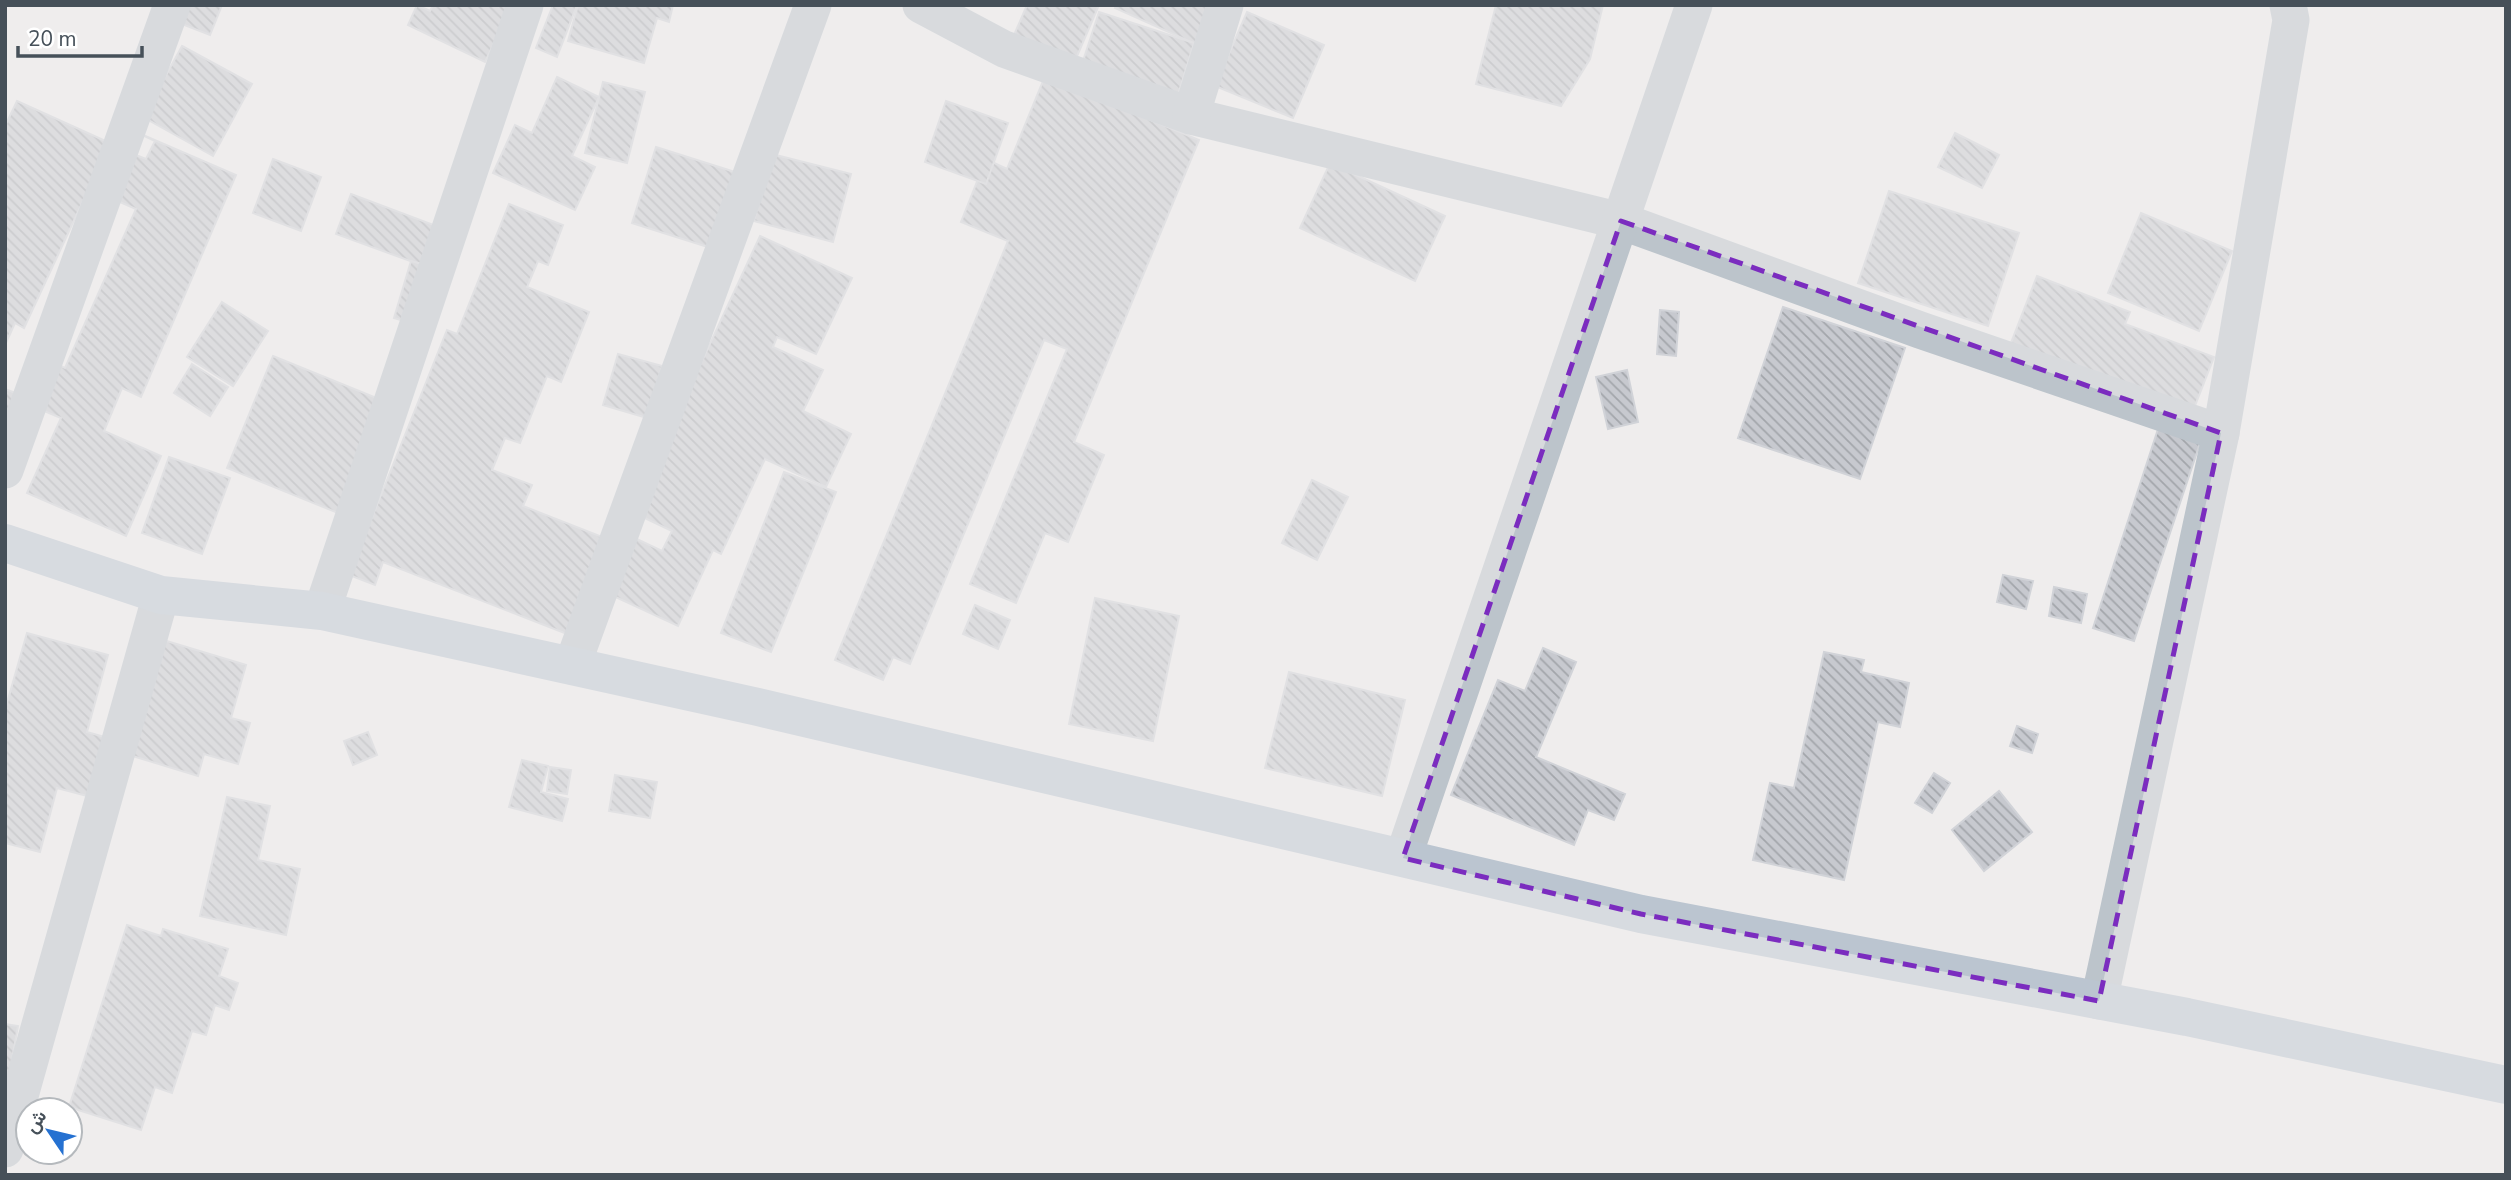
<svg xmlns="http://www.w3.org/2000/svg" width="2511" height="1180" font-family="'Nunito Sans',Vazirmatn,sans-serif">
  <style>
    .building { fill: url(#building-back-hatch); stroke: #d1d3d8; stroke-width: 2 }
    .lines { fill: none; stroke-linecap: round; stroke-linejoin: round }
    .minor { stroke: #bcc4cb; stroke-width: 37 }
    .secondary { stroke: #bbc5d0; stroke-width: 38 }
    .marked { fill: none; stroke: #7b2cbf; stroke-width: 5; stroke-dasharray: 14 9; stroke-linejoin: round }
  </style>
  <defs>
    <pattern id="building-back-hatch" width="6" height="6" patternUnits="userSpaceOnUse" patternTransform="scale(1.75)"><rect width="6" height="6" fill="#c7c9cf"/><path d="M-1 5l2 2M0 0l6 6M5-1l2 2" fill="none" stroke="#a3a6ab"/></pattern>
  </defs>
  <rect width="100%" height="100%" fill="#efeded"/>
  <g class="building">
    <polygon points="186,5 222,5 210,35 179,23"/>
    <polygon points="417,5 430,11 433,5 512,5 485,62 408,25"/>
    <polygon points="553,5 577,5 557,57 536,48"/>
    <polygon points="578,5 673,5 669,22 657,18 644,63 568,41"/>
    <polygon points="1027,5 1099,5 1072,68 1011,42"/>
    <polygon points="1116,5 1223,5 1204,48 1115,8"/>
    <polygon points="1496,5 1603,5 1590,59 1561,106 1476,84"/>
    <polygon points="1099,12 1194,43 1177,98 1081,67"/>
    <polygon points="1247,12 1324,45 1293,118 1215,86"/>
    <polygon points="182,46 252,84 213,156 143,117"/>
    <polygon points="1045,76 1199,140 1074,442 1104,455 1068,542 1045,533 1016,603 970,584 1067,349 1044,340 910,664 893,657 883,680 835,660 1008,241 961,222 986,159 1007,169"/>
    <polygon points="557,77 599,97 572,156 595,167 575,210 493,173 515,125 532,133"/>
    <polygon points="603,82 645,92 627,163 585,153"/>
    <polygon points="17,101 110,143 24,328 15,323 5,345 5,126"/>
    <polygon points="946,101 1008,123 986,184 925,162"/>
    <polygon points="136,132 236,175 141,397 122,388 104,431 161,456 126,536 27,493 61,418 32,406 52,362 65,368 136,209 106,196 126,151 146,159 155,141"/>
    <polygon points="1955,133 1999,155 1982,188 1938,167"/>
    <polygon points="656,147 738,173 714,249 632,223"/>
    <polygon points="772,154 851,174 833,242 754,221"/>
    <polygon points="273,159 321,177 301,231 253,213"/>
    <polygon points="1330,163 1445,216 1415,281 1300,228"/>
    <polygon points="1889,191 2019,233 1988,326 1858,283"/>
    <polygon points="351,194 439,227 424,266 336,234"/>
    <polygon points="509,204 563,225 548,265 538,261 527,287 589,312 561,382 547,376 520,443 505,438 492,470 532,485 523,506 610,540 572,636 383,562 375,585 349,575 447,330 457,334"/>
    <polygon points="2141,213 2232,251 2199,331 2108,293"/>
    <polygon points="760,236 852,278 816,354 777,337 773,347 823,370 803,411 851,434 826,487 765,459 721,554 713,550 678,626 609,594 635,538 662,551 672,531 632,512"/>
    <polygon points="411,261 429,266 411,323 394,318"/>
    <polygon points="2037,276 2130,312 2125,324 2214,357 2191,416 2009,348"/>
    <polygon points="222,302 268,331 233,386 187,357"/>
    <polygon points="1783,307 1905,348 1860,479 1738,438"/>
    <polygon points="1660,310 1679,312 1676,356 1657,354"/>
    <polygon points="618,354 662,366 647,418 603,405"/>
    <polygon points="273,356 384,401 338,513 227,468"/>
    <polygon points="192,364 228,387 210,416 174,393"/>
    <polygon points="1627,370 1638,422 1608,429 1596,377"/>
    <polygon points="5,389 21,395 5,436"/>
    <polygon points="2160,423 2202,437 2134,641 2093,628"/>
    <polygon points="169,457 230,478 202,554 142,533"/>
    <polygon points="784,472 836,492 771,652 721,633"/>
    <polygon points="1312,480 1348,497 1317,560 1282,543"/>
    <polygon points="2003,575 2033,581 2026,609 1997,602"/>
    <polygon points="2054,587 2087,594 2081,623 2049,616"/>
    <polygon points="1095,598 1179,616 1153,741 1069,724"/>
    <polygon points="975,605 1010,620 998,649 963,634"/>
    <polygon points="27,633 108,655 87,732 108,738 91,797 57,788 40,852 5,843 5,710"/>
    <polygon points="160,639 246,665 231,718 250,723 238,764 204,754 198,776 126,754"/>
    <polygon points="1543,648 1576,662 1536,757 1625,794 1614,820 1588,810 1574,845 1451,795 1498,680 1525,691"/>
    <polygon points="1824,652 1864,660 1861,672 1909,683 1900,727 1878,722 1844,880 1753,860 1770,783 1794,788"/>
    <polygon points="1289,672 1405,700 1382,796 1265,768"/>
    <polygon points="2017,726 2038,734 2032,753 2010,746"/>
    <polygon points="368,732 377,755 353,765 344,741"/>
    <polygon points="522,760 548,766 541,792 568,799 562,821 509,807"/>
    <polygon points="550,767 571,770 567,794 547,791"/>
    <polygon points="1934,773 1950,783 1932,813 1915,803"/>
    <polygon points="615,775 657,782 650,818 609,811"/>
    <polygon points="1999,791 2032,832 1984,871 1952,830"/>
    <polygon points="227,797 270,806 258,860 300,869 286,935 200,916"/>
    <polygon points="127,925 161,936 163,929 228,949 219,976 238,983 229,1010 215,1005 206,1035 192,1031 172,1093 155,1087 141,1130 69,1107"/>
    <polygon points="5,1024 18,1026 7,1087 5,1086"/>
  </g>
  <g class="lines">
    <g class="minor">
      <polyline points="921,5 1004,49 1191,116 1621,221 1920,330 2221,433"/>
      <polyline points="1191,116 1225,5"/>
      <polyline points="5,470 172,5"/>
      <polyline points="322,611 525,5"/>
      <polyline points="572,666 813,5"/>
      <polyline points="1403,858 1694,5"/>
      <polyline points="2099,1001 2221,433 2291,20 2288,5"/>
      <polyline points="5,1149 161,595"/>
    </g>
    <polyline class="secondary" points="5,543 161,595 322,611 758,707 1641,914 2187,1017 2506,1085"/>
  </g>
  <path d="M0 0H2511V1180H0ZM 1621,221 L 2221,433 L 2099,1001 L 1641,914 L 1403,858 Z" fill="#efeded" fill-opacity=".55" fill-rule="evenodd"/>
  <path class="marked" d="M 1621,221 L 2221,433 L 2099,1001 L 1641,914 L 1403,858 Z"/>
  <rect width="2511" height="1180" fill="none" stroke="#465059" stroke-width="14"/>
  <g transform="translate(49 1131) rotate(305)"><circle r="33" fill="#ffffff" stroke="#b5b9bd" stroke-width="2"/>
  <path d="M0-5L12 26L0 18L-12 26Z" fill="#2571d1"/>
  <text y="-10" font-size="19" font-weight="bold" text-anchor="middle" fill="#465059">ش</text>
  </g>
  <path d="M18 46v10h124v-10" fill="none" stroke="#465059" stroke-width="3.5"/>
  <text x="28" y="46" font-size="21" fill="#465059" stroke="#ffffff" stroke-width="5" paint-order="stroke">20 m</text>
</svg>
